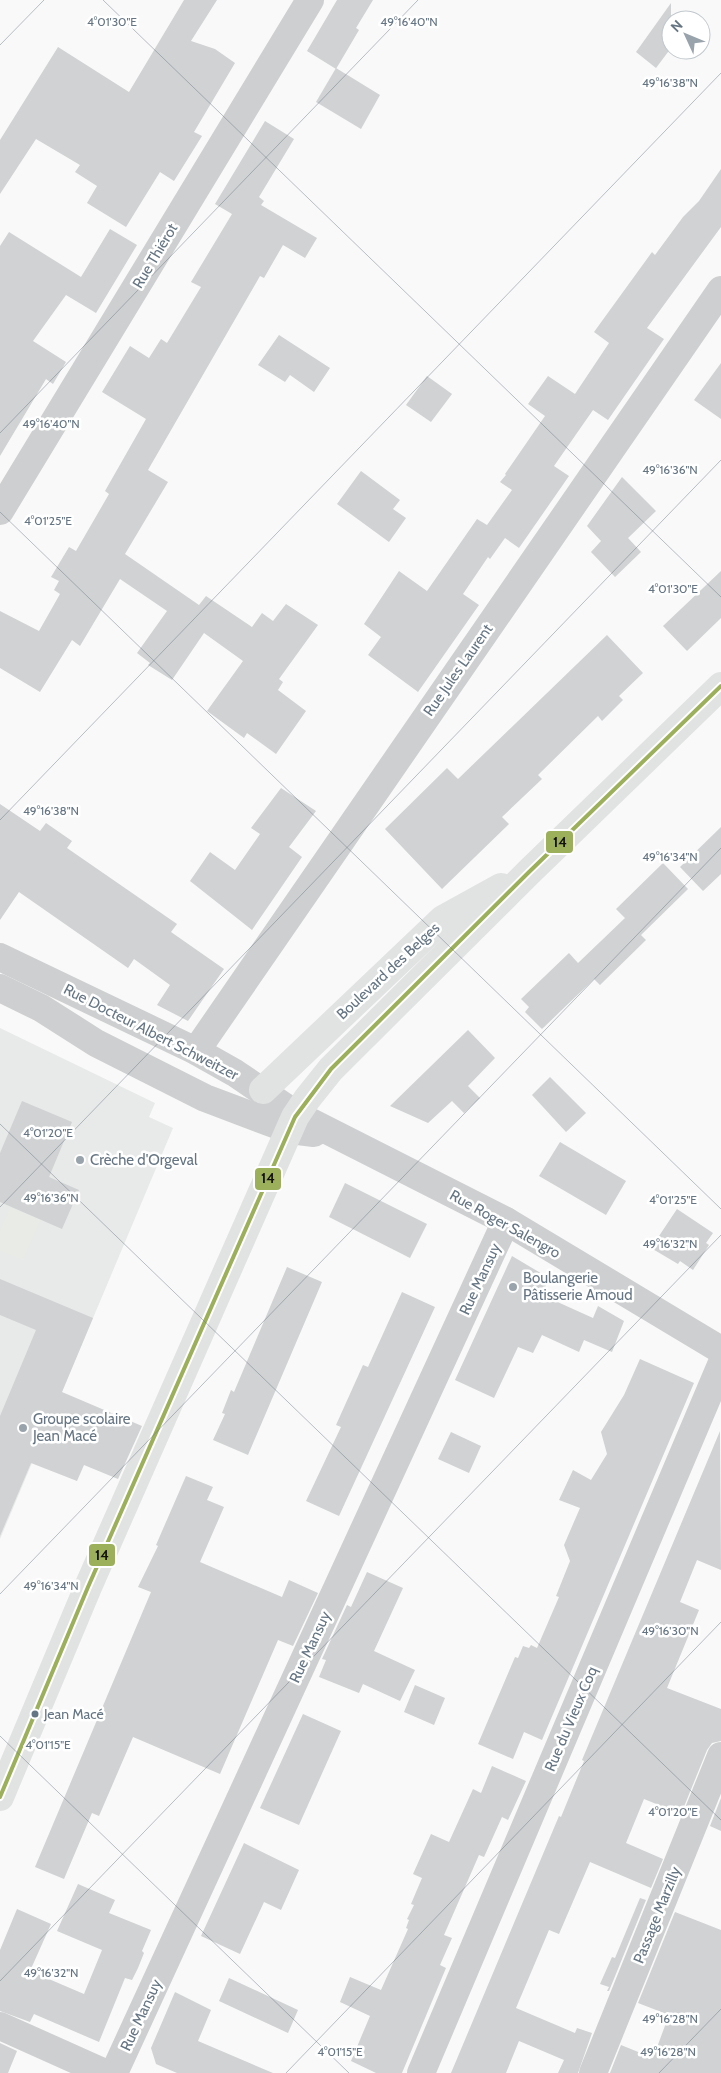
<svg xmlns="http://www.w3.org/2000/svg" width="721" height="2073" font-family="Cabin,sans-serif">
  <style>
    .built { fill: #e8e9e9 }
    .green { fill: #e8ebe6 }
    .building { fill: #d0d2d3 }
    .lines { fill: none; stroke-linecap: round; stroke-linejoin: round }
    .minor { stroke: #cecfd0; stroke-width: 28 }
    .major { stroke: #e1e2e2; stroke-width: 28 }
    .bus-1-casing { stroke: #fff; stroke-width: 8 }
    .bus-1 { stroke: #9caf5b; stroke-width: 4 }
    .ticks { fill: none; stroke: #657583; stroke-width: 1; stroke-opacity: 0.45 }
    .poi-dot { fill: #99a3ac; stroke: #fff; stroke-width: 2 }
    .bus-dot { fill: #657583; stroke: #fff; stroke-width: 2 }
    .labels { text-anchor: middle; dominant-baseline: central; stroke-width: 5; stroke-linejoin: round; paint-order: stroke }
    .bus-label { font-size: 14px; fill: #657583; stroke: #fff; text-anchor: start }
    .street-label { font-size: 15px; fill: #657583; stroke: #fff }
    .poi-label { font-size: 15px; fill: #657583; stroke: #fff; text-anchor: start }
    .ticks-label { font-size: 12px; text-anchor: middle; fill: #657583; stroke: #fff; stroke-width: 5; stroke-linejoin: round; paint-order: stroke }
    .line-badge { stroke: #fff; stroke-width: 2 }
    .pale-badge-label { font-size: 14px; text-anchor: middle; font-weight: bold; fill: #111 }
  </style>
  <rect width="100%" height="100%" fill="#f9f9f9"/>
  <polygon class="built" points="0,1028 155,1103 149,1117 173,1128 0,1539"/>
  <polygon class="green" points="10,1207 41,1220 23,1260 0,1251 0,1230"/>
  <g class="building">
    <polygon points="184,0 217,0 191,41 215,49 235,63 194,132 202,136 174,181 160,172 126,227 87,203 97,186 75,172 80,165 36,139 0,194 0,140 58,47 129,92"/>
    <polygon points="337,0 373,0 356,28 359,30 336,69 307,51"/>
    <polygon points="671,3 671,48 656,68 636,52"/>
    <polygon points="336,68 380,95 361,129 316,102"/>
    <polygon points="265,121 294,139 259,197 264,201 261,205 317,238 305,258 283,245 264,278 260,276 148,470 168,482 125,554 199,605 206,596 252,627 262,613 273,621 286,604 318,625 279,679 283,682 278,690 306,711 276,754 247,733 244,738 207,711 243,661 204,633 172,680 148,665 150,663 137,653 167,611 120,579 80,646 72,640 40,692 0,668 0,611 39,631 60,594 54,590 59,581 51,577 69,547 76,551 109,494 105,491 146,419 102,392 130,346 149,358 161,339 167,343 201,287 191,282 232,214 215,204"/>
    <polygon points="721,169 721,227 647,328 664,339 608,420 593,410 554,466 569,476 519,548 505,538 490,559 488,557 463,594 479,605 418,692 368,655 381,637 364,624 399,571 427,591 477,519 487,525 512,490 500,482 506,475 505,474 545,416 528,404 548,376 575,394 609,343 594,332 652,252 655,255 683,217 699,201"/>
    <polygon points="110,229 137,245 96,313 66,295 33,341 66,362 53,384 46,379 0,456 0,246 9,232 81,277"/>
    <polygon points="279,335 330,368 314,392 290,375 285,382 258,365"/>
    <polygon points="721,363 721,419 694,400"/>
    <polygon points="427,376 452,394 431,422 406,405"/>
    <polygon points="361,471 400,500 393,509 406,518 389,542 337,504"/>
    <polygon points="622,477 656,511 628,538 641,552 615,577 591,552 601,541 587,526"/>
    <polygon points="721,571 721,618 687,651 663,626"/>
    <polygon points="607,635 643,673 619,696 623,700 602,721 598,716 538,775 542,779 502,817 509,824 442,889 385,829 447,768 458,779"/>
    <polygon points="281,788 316,811 289,847 302,857 252,930 190,881 210,852 235,870 260,834 251,828"/>
    <polygon points="0,804 40,831 46,823 72,841 67,848 177,924 171,932 224,969 188,1021 157,1005 170,985 134,959 128,968 19,892 0,920"/>
    <polygon points="721,827 721,874 703,891 680,867"/>
    <polygon points="663,863 688,889 641,935 646,940 600,985 594,979 542,1029 525,1012 529,1007 521,999 569,953 578,963 601,941 625,918 616,909"/>
    <polygon points="468,1030 495,1058 468,1086 480,1098 464,1113 452,1101 428,1123 390,1106"/>
    <polygon points="550,1077 586,1113 566,1132 532,1095"/>
    <polygon points="22,1101 72,1122 49,1177 79,1190 62,1229 0,1202 0,1153"/>
    <polygon points="560,1142 626,1181 606,1215 539,1176"/>
    <polygon points="345,1183 427,1224 410,1258 329,1217"/>
    <polygon points="677,1209 713,1233 706,1243 709,1245 693,1270 680,1261 678,1264 651,1248"/>
    <polygon points="512,1256 549,1278 542,1295 593,1318 598,1306 624,1321 612,1352 584,1340 579,1352 542,1335 533,1353 518,1347 494,1398 455,1380"/>
    <polygon points="287,1267 322,1282 248,1455 213,1440 225,1414 222,1413 231,1390 234,1392"/>
    <polygon points="0,1279 93,1318 62,1392 142,1426 118,1479 84,1465 77,1481 31,1463 0,1536 0,1416 36,1330 0,1315"/>
    <polygon points="402,1292 435,1307 339,1516 306,1501 341,1427 336,1425 363,1365 368,1367"/>
    <polygon points="640,1359 694,1383 542,1740 524,1732 513,1759 478,1744 515,1657 518,1658 523,1646 529,1648 531,1645 537,1648 559,1597 556,1596 570,1561 564,1545 580,1508 559,1500 573,1470 591,1480 607,1454 601,1432 624,1395"/>
    <polygon points="720,1431 721,1570 697,1560 680,1602 699,1610 667,1688 721,1709 721,1741 712,1743 707,1750 681,1814 644,1799 626,1843 663,1859 651,1888 590,1862 559,1934 549,1930 516,2008 575,2033 577,2028 592,2033 578,2073 558,2073 564,2060 519,2041 506,2073 451,2073 559,1816 561,1817 584,1761 582,1760"/>
    <polygon points="451,1432 481,1446 469,1473 438,1459"/>
    <polygon points="186,1476 213,1487 207,1500 224,1507 200,1562 282,1597 289,1580 318,1593 293,1646 278,1640 220,1774 133,1737 99,1816 92,1813 64,1879 35,1867 151,1592 138,1587 158,1546 156,1545"/>
    <polygon points="367,1572 403,1588 374,1651 415,1670 400,1701 363,1684 359,1693 319,1677 326,1660 322,1659 347,1605 351,1607"/>
    <polygon points="415,1685 445,1698 434,1725 404,1712"/>
    <polygon points="303,1714 341,1731 299,1825 260,1808"/>
    <polygon points="492,1766 526,1781 508,1820 502,1817 484,1857 479,1855 444,1935 452,1938 440,1965 446,1968 402,2073 376,2073 351,2061 370,2016 340,2002 350,1977 381,1990 408,1929 406,1928 409,1920 407,1919 414,1905 411,1904 422,1878 413,1874 431,1834 449,1842 473,1789 481,1793"/>
    <polygon points="721,1798 721,1831 710,1826"/>
    <polygon points="244,1843 299,1870 281,1910 264,1902 240,1954 201,1936"/>
    <polygon points="78,1884 115,1900 109,1913 151,1930 142,1951 144,1953 138,1968 132,1980 125,1978 99,2042 34,2014 30,2022 0,2011 0,1950 17,1909 51,1924 30,1971 84,1994 102,1950 57,1931"/>
    <polygon points="640,1898 646,1900 609,1991 607,1991 609,1987 600,1984 612,1957 615,1958"/>
    <polygon points="675,1912 721,1930 721,2073 610,2073 621,2045 653,2058 669,2015 638,2003"/>
    <polygon points="229,1978 298,2010 288,2033 219,2001"/>
    <polygon points="175,1992 211,2010 198,2041 273,2073 177,2073 156,2064 151,2048"/>
    <polygon points="0,2043 17,2051 8,2073 0,2073"/>
  </g>
  <g class="lines">
    <g class="minor">
      <polyline points="0,511 310,0"/>
      <polyline points="0,957 196,1051 235,1073 297,1115 506,1221 721,1350"/>
      <polyline points="0,988 41,1008 96,1043 205,1098 290,1130 314,1133"/>
      <polyline points="196,1051 721,290"/>
      <polyline points="0,2026 105,2073"/>
      <polyline points="114,2073 506,1221"/>
      <polyline points="421,2073 721,1365"/>
      <polyline points="593,2073 721,1756"/>
    </g>
    <g class="major">
      <polyline points="263,1090 443,919 501,887"/>
      <polyline points="0,1797 88,1587 295,1117 307,1099 331,1069 529,872 721,686"/>
    </g>
    <g class="bus-1-casing">
      <polyline id="bus-1" points="0,1797 88,1587 295,1117 331,1069 529,872 721,686"/>
    </g>
    <use href="#bus-1" class="bus-1"/>
  </g>
  <path class="ticks" d="M 103,0 L 721,597M 0,45 L 44,0M 0,433 L 418,0M 0,512 L 721,1209M 0,820 L 721,73M 0,1124 L 721,1820M 0,1207 L 721,460M 0,1594 L 721,848M 0,1736 L 349,2073M 0,1981 L 721,1235M 286,2073 L 721,1622M 659,2073 L 721,2009"/>
  <g class="poi-dot">
    <circle cx="80" cy="1160" r="5"/>
    <circle cx="513" cy="1287" r="5"/>
    <circle cx="23" cy="1428" r="5"/>
  </g>
  <circle class="bus-dot" cx="35" cy="1714" r="4.5"/>
  <g class="labels">
    <g class="bus-label">
      <text x="44" y="1714">Jean Macé</text>
    </g>
    <g class="street-label">
      <text transform="translate(155 256) rotate(-59)">Rue Thiérot</text>
      <text transform="translate(458 670) rotate(-55)">Rue Jules Laurent</text>
      <text transform="translate(388 971) rotate(-43)">Boulevard des Belges</text>
      <text transform="translate(151 1032) rotate(27)">Rue Docteur Albert Schweitzer</text>
      <text transform="translate(505 1224) rotate(29)">Rue Roger Salengro</text>
      <text transform="translate(480 1279) rotate(-65)">Rue Mansuy</text>
      <text transform="translate(310 1647) rotate(-65)">Rue Mansuy</text>
      <text transform="translate(571 1719) rotate(-67)">Rue du Vieux Coq</text>
      <text transform="translate(657 1915) rotate(-68)">Passage Marzilly</text>
      <text transform="translate(141 2015) rotate(-65)">Rue Mansuy</text>
    </g>
    <g class="poi-label">
      <text x="90" y="1160">Crèche d'Orgeval</text>
      <text x="523" y="1278">Boulangerie<tspan x="523" dy="17">Pâtisserie Amoud</tspan></text>
      <text x="33" y="1419">Groupe scolaire<tspan x="33" dy="17">Jean Macé</tspan></text>
    </g>
  </g>
  <g class="ticks-label">
    <text x="112" y="26">4°01'30"E</text>
    <text x="409" y="26">49°16'40"N</text>
    <text x="670" y="87">49°16'38"N</text>
    <text x="51" y="428">49°16'40"N</text>
    <text x="670" y="474">49°16'36"N</text>
    <text x="48" y="525">4°01'25"E</text>
    <text x="673" y="593">4°01'30"E</text>
    <text x="51" y="815">49°16'38"N</text>
    <text x="670" y="861">49°16'34"N</text>
    <text x="48" y="1137">4°01'20"E</text>
    <text x="51" y="1202">49°16'36"N</text>
    <text x="673" y="1204">4°01'25"E</text>
    <text x="670" y="1248">49°16'32"N</text>
    <text x="51" y="1590">49°16'34"N</text>
    <text x="670" y="1635">49°16'30"N</text>
    <text x="48" y="1749">4°01'15"E</text>
    <text x="673" y="1816">4°01'20"E</text>
    <text x="51" y="1977">49°16'32"N</text>
    <text x="670" y="2023">49°16'28"N</text>
    <text x="668" y="2056">49°16'28"N</text>
    <text x="340" y="2056">4°01'15"E</text>
  </g>
  <g class="line-badge">
    <rect x="545" y="830" width="29" height="24" rx="5" fill="#9caf5b"/>
    <rect x="254" y="1167" width="28" height="24" rx="5" fill="#9caf5b"/>
    <rect x="88" y="1543" width="28" height="24" rx="5" fill="#9caf5b"/>
  </g>
  <g class="pale-badge-label">
    <text x="560" y="847">14</text>
    <text x="268" y="1183">14</text>
    <text x="102" y="1560">14</text>
  </g>
  <g transform="translate(686 35) rotate(314)"><circle r="24" fill="#ffffff" stroke="#c1c8cd"/>
  <path d="M0-4L9 19L0 12L-9 19Z" fill="#99a3ac"/>
  <text y="-8" font-size="14" font-weight="bold" text-anchor="middle" fill="#657583">N</text>
  </g>
</svg>
